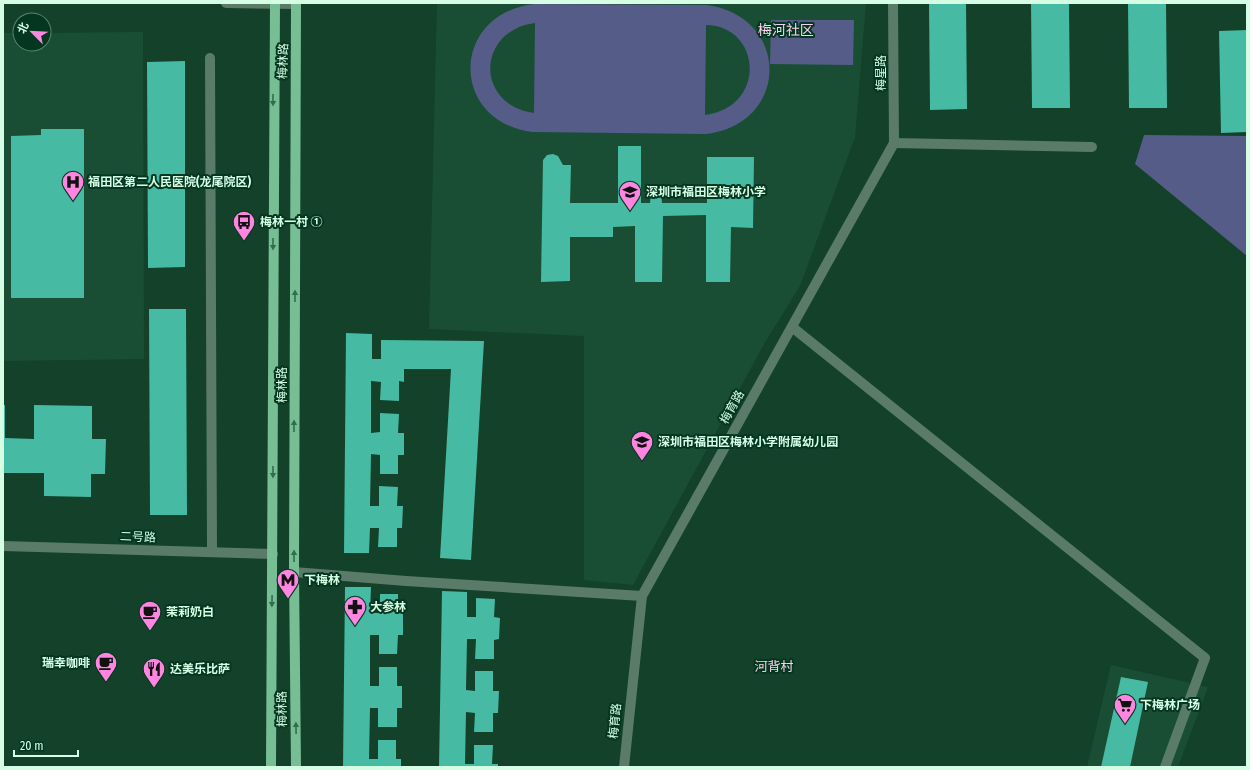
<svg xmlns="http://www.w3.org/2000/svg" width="1250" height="770" font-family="'Fira Sans Condensed','Noto Sans SC',sans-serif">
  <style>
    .built { fill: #1a4e34 }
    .green { fill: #555c88; fill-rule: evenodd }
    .building { fill: #46baa3 }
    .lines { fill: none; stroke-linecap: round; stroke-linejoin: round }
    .minor { stroke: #5a7b67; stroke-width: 10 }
    .major { stroke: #78be95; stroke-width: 10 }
    .oneway { fill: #336d4f }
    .labels { text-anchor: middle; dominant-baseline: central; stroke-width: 4; stroke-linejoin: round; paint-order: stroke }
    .street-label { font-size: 12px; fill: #d5fee4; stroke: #053720 }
    .poi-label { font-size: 12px; font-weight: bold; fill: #d5fee4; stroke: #053720; text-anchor: start }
    .neighbourhood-label { font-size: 13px; fill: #fcd2ef; stroke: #053720 }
    .quarter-label { font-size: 14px; fill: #fcd2ef; stroke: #053720 }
  </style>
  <rect width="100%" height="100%" fill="#13412a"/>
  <g class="built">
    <polygon points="437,3 866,3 855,137 800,286 764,344 633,585 584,580 584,336 429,329"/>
    <polygon points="143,32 144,359 3,361 3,33 20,33 20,44 44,44 44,33"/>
    <polygon points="1111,665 1208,687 1178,767 1087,767"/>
  </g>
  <g class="green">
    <path d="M 534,4 L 707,5 C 791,17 790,124 706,134 L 533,132 C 449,122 450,14 534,4 ZM 535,23 L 534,113 C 475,105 476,31 535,23 ZM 706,25 C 762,26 767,107 705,115 Z"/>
    <polygon points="771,20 854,20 853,65 770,64"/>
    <polygon points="1144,135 1247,136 1247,256 1135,164"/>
  </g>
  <g class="building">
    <polygon points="929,3 966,3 967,109 930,110"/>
    <polygon points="1031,3 1069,3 1070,108 1032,108"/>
    <polygon points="1128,3 1166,3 1167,108 1129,108"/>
    <polygon points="1247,30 1247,132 1221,133 1219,31"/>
    <polygon points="185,61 185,267 148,268 147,62"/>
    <polygon points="41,129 84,129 84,298 11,298 11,136 41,135"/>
    <polygon points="618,146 641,146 641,203 650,203 651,195 655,189 661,191 662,203 707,203 707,157 754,157 753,228 731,227 730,282 706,282 706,215 663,216 662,282 635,282 635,226 613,227 613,237 570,237 570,281 541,282 543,160 547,155 553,154 558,156 563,165 571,165 570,203 618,203"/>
    <polygon points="149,309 186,309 187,515 150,515"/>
    <polygon points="346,333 372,334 372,359 381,359 381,340 484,341 471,560 440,558 451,369 404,369 404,382 399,381 399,401 380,400 381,382 371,381 371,433 380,432 380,413 399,414 398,433 404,433 404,455 398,455 398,474 380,474 380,455 371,454 370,506 379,506 379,486 398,487 397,506 403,506 402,528 397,528 397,547 378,547 379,528 370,528 369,553 344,553"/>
    <polygon points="3,405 5,405 5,438 34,439 34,405 92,406 92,439 106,439 105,474 91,474 91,497 44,496 44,473 3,473"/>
    <polygon points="345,587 371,587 370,613 380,613 380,594 398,594 398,613 403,613 403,635 398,635 397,654 379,654 379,635 370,635 370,686 379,686 379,667 397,667 397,686 402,686 402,708 397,708 397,727 378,727 378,708 370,708 369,759 378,759 378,740 396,740 396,759 401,759 401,767 343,767"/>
    <polygon points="442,591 467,592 467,617 476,617 476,598 495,599 494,617 500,618 499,639 494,640 494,659 475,659 476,639 467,639 466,690 475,691 475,671 493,671 493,691 499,691 498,713 493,713 493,732 474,732 475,713 466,712 465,764 474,764 474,745 493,745 492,764 498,764 498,767 439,767"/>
    <polygon points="1121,677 1148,682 1130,767 1101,767"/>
  </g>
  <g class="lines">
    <g class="minor">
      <polyline points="226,3 296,4"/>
      <polyline points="210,58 212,552"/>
      <polyline points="894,143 1092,147"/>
      <polyline points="792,327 1205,658 1165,767"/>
      <polyline points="3,546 273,554"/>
      <polyline points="294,572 406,581 642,596"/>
      <polyline points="624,767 642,596 894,143 893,3"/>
    </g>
    <g class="major">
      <polyline points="271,767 275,3"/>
      <polyline points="296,767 294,572 296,3"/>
    </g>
  </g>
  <defs><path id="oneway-solid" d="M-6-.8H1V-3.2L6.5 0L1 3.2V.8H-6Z"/></defs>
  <g class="oneway">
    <use href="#oneway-solid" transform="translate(273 100) rotate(90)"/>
    <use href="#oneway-solid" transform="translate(273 244) rotate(90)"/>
    <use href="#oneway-solid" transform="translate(295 296) rotate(-90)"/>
    <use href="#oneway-solid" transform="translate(294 426) rotate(-90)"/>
    <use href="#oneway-solid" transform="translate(273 472) rotate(90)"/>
    <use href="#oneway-solid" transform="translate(294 556) rotate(-90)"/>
    <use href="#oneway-solid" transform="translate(272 601) rotate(91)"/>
    <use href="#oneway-solid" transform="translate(296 728) rotate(-91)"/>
  </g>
  <defs>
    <g id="hospital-pin" transform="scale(1.15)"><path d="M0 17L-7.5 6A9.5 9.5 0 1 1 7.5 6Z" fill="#fe85e0" stroke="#053720"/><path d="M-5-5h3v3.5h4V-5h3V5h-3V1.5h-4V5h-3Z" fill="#111"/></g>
    <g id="school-pin" transform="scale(1.15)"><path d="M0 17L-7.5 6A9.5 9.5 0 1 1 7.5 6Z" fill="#fe85e0" stroke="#053720"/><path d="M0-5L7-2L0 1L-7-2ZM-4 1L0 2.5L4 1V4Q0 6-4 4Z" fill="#111"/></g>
    <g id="bus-pin" transform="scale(1.15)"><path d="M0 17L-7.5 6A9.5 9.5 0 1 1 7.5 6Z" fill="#fe85e0" stroke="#053720"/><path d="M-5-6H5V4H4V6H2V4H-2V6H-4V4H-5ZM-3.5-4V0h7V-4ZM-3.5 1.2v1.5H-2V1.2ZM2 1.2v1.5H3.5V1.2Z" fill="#111"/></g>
    <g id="metro-pin" transform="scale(1.15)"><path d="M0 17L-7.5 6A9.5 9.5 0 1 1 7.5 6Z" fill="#fe85e0" stroke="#053720"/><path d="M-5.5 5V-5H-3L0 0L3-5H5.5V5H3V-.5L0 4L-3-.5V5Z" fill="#111"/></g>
    <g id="pharmacy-pin" transform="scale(1.15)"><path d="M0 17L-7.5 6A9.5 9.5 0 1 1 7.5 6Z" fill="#fe85e0" stroke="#053720"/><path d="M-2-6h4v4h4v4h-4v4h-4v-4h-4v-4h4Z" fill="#111"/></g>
    <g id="cafe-pin" transform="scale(1.15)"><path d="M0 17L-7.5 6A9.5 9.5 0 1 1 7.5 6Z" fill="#fe85e0" stroke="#053720"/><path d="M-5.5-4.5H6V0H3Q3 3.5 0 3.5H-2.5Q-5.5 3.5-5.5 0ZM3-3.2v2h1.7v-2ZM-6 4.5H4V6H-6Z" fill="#111"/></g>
    <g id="restaurant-pin" transform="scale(1.15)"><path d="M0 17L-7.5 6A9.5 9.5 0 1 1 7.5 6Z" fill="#fe85e0" stroke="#053720"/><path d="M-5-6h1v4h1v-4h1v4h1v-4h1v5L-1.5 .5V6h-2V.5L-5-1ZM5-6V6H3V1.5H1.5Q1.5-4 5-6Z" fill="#111"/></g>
    <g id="supermarket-pin" transform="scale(1.15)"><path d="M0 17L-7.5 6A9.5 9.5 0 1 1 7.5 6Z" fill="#fe85e0" stroke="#053720"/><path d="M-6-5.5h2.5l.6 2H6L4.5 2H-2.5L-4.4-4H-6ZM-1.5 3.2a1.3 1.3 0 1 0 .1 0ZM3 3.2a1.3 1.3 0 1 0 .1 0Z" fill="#111"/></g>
  </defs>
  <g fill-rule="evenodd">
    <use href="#hospital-pin" x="73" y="182"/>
    <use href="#school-pin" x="630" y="192"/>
    <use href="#bus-pin" x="244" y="222"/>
    <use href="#school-pin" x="642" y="442"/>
    <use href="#metro-pin" x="288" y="580"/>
    <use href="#pharmacy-pin" x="355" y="607"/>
    <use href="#cafe-pin" x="150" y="612"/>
    <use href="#cafe-pin" x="106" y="663"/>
    <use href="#restaurant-pin" x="154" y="669"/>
    <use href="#supermarket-pin" x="1125" y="705"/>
  </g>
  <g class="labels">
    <g class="street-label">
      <text transform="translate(283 61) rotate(-88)">梅林路</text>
      <text transform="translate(881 73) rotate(-90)">梅星路</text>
      <text transform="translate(282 385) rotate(-90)">梅林路</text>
      <text transform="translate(732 407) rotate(-61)">梅育路</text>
      <text transform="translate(138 537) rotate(2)">二号路</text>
      <text transform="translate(282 709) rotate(-91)">梅林路</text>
      <text transform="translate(615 721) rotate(-84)">梅育路</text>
    </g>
    <g class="poi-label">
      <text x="88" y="182">福田区第二人民医院(龙尾院区)</text>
      <text x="646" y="192">深圳市福田区梅林小学</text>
      <text x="260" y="222">梅林一村 ①</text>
      <text x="658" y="442">深圳市福田区梅林小学附属幼儿园</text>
      <text x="304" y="580">下梅林</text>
      <text x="370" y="607">大参林</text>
      <text x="166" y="612">茉莉奶白</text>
      <text x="90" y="663" text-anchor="end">瑞幸咖啡</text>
      <text x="170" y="669">达美乐比萨</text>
      <text x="1140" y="705">下梅林广场</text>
    </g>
    <g class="neighbourhood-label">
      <text x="774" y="666">河背村</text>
    </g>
    <g class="quarter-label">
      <text x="786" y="30">梅河社区</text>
    </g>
  </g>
  <rect width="1250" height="770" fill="none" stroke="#d5fee4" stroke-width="8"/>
  <g transform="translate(32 32) rotate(294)"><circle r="19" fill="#053720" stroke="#58876e"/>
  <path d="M0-3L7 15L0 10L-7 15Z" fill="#fe85e0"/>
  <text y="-6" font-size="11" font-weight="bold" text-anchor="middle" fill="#d5fee4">北</text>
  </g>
  <path d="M14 750v6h64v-6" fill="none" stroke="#d5fee4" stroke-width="2"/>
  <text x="20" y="750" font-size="12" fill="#d5fee4" stroke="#053720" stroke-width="3" paint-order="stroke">20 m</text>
</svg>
